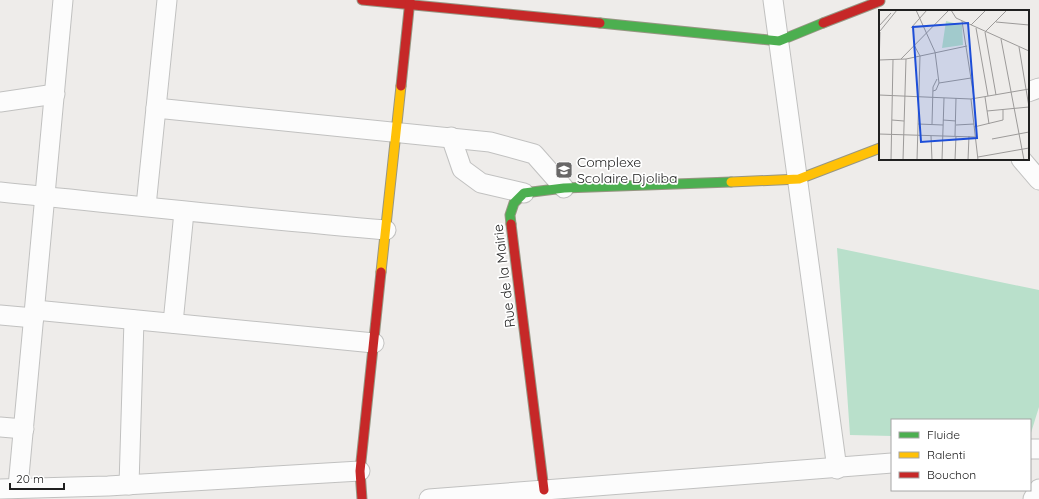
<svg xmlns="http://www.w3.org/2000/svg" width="1039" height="499" font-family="Quicksand,sans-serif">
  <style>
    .pitch { fill: #b9e0cb }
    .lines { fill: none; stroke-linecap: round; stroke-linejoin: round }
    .street-casing { stroke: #c1c1c0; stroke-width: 21 }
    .fast-casing { stroke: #979683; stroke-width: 11 }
    .slow-casing { stroke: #979683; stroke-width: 11 }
    .jam-casing { stroke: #979683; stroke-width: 11 }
    .street { stroke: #fcfcfc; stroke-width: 19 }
    .fast { stroke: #4caf50; stroke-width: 9 }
    .slow { stroke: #ffc107; stroke-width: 9 }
    .jam { stroke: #c62828; stroke-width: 9 }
    .labels { text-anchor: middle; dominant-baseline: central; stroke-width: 3.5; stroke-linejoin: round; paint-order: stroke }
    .poi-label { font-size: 14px; fill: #202020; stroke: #fff; text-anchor: start }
    .street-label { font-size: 14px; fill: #202020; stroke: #fff }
    .inset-road { fill: none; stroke: #9c9a99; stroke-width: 1 }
    .view { fill: #1d4ed8; fill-opacity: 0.15; stroke: #1d4ed8; stroke-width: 2 }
    .inset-edge { fill: none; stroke: #202020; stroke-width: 2 }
  </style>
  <rect width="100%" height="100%" fill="#eeecea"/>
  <polygon class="pitch" points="837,248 1039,290 1039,407 1030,436 1030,420 892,420 892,436 850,435"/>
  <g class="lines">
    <g class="street-casing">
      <g id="street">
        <polyline points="773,0 837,469"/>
        <polyline points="1028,92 1039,88"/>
        <polyline points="0,102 55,94"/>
        <polyline points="156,108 490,142 534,154 564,188"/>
        <polyline points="451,137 462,169 481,183 524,193"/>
        <polyline points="1021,159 1039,180"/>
        <path d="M 0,192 C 129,205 257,219 386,230"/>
        <polyline points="146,206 167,0"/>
        <polyline points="35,310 374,343"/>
        <polyline points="0,315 34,318"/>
        <polyline points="173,323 184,212"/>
        <polyline points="0,427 24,429"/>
        <polyline points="1030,449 1039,449"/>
        <polyline points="129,485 134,320"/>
        <polyline points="18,487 63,0"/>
        <polyline points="0,489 108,486 360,471"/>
        <polyline points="429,499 892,463"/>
        <polyline points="1033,499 1039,489"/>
      </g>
    </g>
    <g class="fast-casing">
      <g id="fast">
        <polyline points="600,23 779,41 823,23"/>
        <polyline points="511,224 510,215 514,203 524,193 564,188 731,182"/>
      </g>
    </g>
    <g class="slow-casing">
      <g id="slow">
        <polyline points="731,182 799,179 880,148"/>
        <polyline points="381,272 401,86"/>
      </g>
    </g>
    <g class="jam-casing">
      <g id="jam">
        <polyline points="362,0 600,23"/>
        <polyline points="823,23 880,1"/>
        <polyline points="401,86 410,0"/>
        <polyline points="511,224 544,490"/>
        <polyline points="362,499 360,471 381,272"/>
      </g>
    </g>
    <use href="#street" class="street"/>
    <use href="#fast" class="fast"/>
    <use href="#slow" class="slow"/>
    <use href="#jam" class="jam"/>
  </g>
  <defs>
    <g id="school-square" transform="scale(0.9)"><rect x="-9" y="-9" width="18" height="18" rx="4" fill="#686767" stroke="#fff"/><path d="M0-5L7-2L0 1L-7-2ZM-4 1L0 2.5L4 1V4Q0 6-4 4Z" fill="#fff"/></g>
  </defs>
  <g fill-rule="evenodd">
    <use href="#school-square" x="564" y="170"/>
  </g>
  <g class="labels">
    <g class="poi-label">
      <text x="577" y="162">Complexe<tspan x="577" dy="16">Scolaire Djoliba</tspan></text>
    </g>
    <g class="street-label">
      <text transform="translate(504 276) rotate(-97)">Rue de la Mairie</text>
    </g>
  </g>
  <g transform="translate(879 10)">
    <rect width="150" height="150" fill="#eeecea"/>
    <path d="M 67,11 L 83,15 L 84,35 L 63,38 Z" fill="#b9e0cb"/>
    <path class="inset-road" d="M 37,0 L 56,42 L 60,73 L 57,80 L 54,81M 72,0 L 77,8 L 150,41M 83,11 L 95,88M 117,12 L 150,15M 92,15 L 107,0M 0,16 L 12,3M 32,18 L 48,0M 97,18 L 109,86M 1,21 L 18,0M 106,22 L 117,85M 106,22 L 128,0M 122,29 L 145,150M 35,35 L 41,46 L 38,150M 140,37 L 150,97M 22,49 L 70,0M 0,50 L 27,49 L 88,36M 0,56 L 1,22M 60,73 L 92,68M 0,85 L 92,89 L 150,79M 106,87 L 110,114M 92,89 L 99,150M 108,101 L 150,97M 13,110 L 25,111M 64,110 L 77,111M 39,114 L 64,115M 53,114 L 54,77 L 58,69M 77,115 L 95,114M 95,117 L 124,110 L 124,100M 0,124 L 96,127M 52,126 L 53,150M 76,126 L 77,88M 113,129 L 150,122M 99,147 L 150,138M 12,150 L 14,50M 24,150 L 27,49M 63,150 L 65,88M 76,150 L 77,126M 89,150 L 90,126"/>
    <path class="view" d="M 89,13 L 98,128 L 42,132 L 34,17 Z"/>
    <rect width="150" height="150" class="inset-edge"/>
  </g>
  <rect x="891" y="419" width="140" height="72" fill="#ffffff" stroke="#a6a6a6"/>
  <rect x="899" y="432" width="20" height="6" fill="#4caf50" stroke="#a6a6a6"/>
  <text x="927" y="439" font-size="12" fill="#202020">Fluide</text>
  <rect x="899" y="452" width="20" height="6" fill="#ffc107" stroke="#a6a6a6"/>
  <text x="927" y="459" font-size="12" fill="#202020">Ralenti</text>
  <rect x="899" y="472" width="20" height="6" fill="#c62828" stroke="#a6a6a6"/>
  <text x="927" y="479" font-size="12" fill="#202020">Bouchon</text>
  <path d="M10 483v6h54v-6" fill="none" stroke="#202020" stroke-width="2"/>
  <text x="16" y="483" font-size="12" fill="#202020" stroke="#ffffff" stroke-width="3" paint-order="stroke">20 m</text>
</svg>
